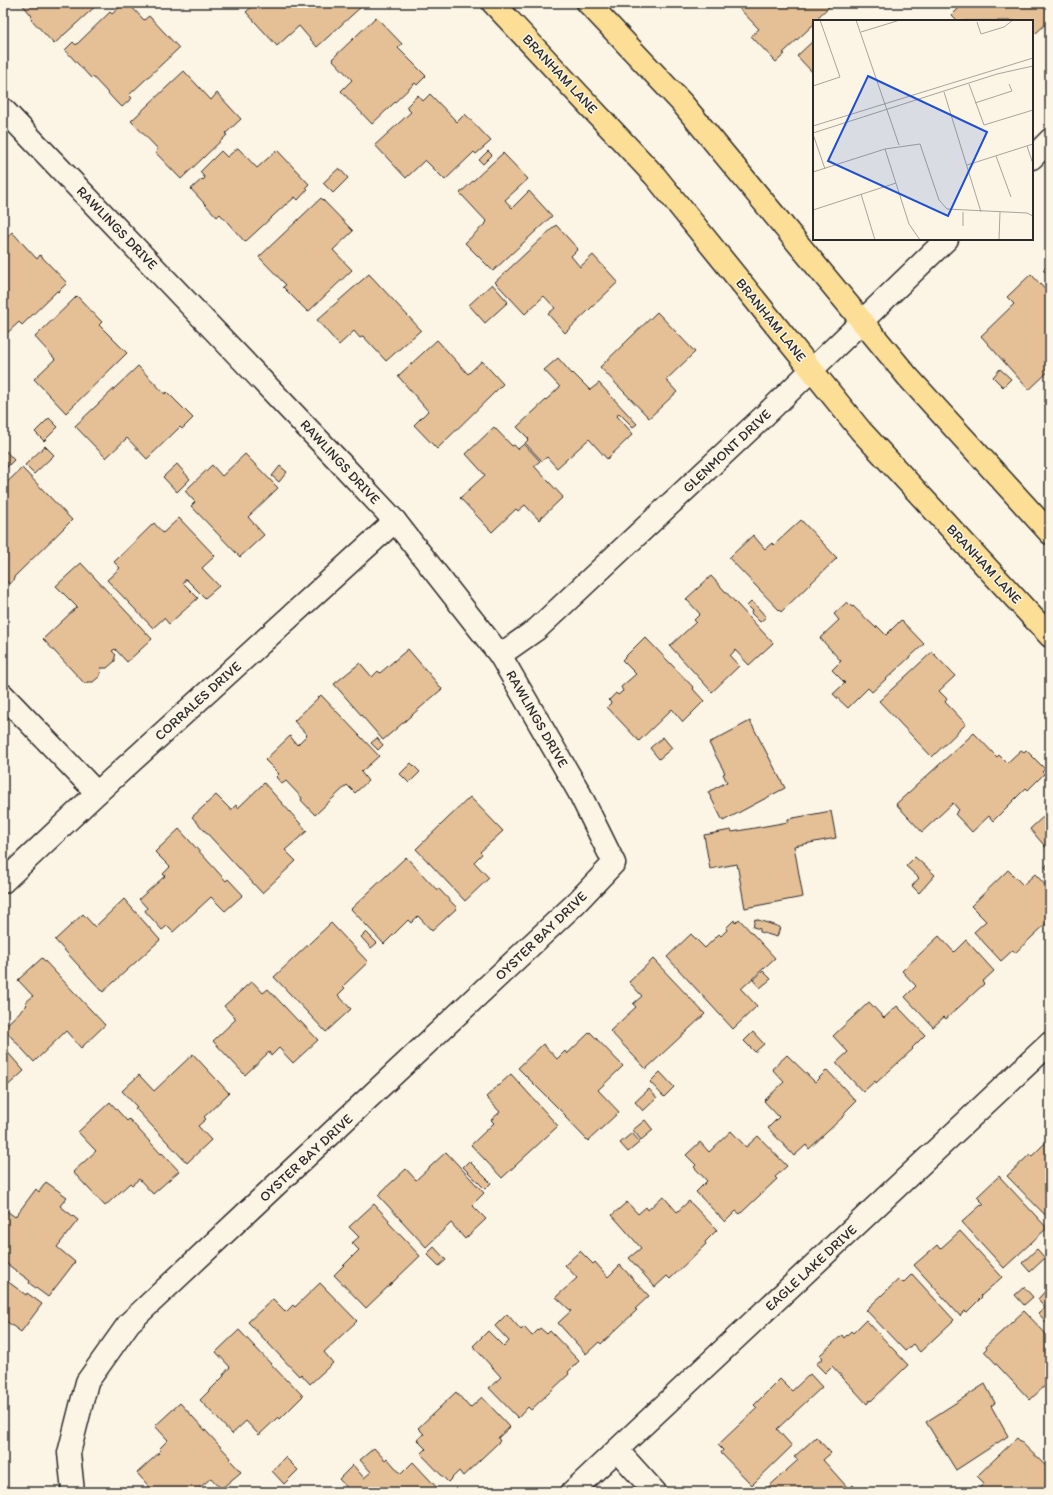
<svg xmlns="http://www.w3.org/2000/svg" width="1053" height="1495" font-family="Itim,sans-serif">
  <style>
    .building { fill: #e5bf96; stroke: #2b2b2b }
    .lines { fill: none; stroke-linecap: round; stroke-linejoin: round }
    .minor-casing { stroke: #2b2b2b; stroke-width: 25 }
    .major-casing { stroke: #2b2b2b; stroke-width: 25 }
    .minor { stroke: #fcf5e5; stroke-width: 22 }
    .major { stroke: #fcde96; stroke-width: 22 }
    .labels { text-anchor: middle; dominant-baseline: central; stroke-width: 3; stroke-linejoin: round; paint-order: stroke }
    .street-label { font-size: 14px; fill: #2b2b2b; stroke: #fcf5e5 }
    .inset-road { fill: none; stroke: #a8a49b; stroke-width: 1 }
    .view { fill: #1d4ed8; fill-opacity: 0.15; stroke: #1d4ed8; stroke-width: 2 }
    .inset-edge { fill: none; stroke: #2b2b2b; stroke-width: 2 }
  </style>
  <rect width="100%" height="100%" fill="#fcf5e5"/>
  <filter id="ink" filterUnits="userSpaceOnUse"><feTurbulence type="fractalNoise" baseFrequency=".025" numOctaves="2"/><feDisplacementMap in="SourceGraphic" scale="8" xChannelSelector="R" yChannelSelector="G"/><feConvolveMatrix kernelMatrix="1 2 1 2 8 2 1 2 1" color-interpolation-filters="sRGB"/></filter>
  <g filter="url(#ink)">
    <g class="building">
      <polygon points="21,3 99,3 54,44 30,18 32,16"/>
      <polygon points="124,3 128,3 144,20 149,16 179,48 129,95 132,98 122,107 119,104 118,104 93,77 91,78 65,50 73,42 76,45 110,12 112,14"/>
      <polygon points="256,3 361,3 363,5 317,47 299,26 277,46 246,12"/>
      <polygon points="734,3 833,3 814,21 814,24 783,53 785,54 776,62 751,36 759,29"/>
      <polygon points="964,3 1044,3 1050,7 1050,20 1035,34 1032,31 1032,21 958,21 952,15"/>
      <polygon points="376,17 402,44 398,48 426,76 417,85 415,83 372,124 341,91 352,80 332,59"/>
      <polygon points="814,40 814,74 797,56"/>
      <polygon points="184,71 211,100 217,93 241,119 225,134 227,135 181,179 155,152 158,149 131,121"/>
      <polygon points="430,94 457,122 465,114 491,141 476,154 474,152 445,180 425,160 406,178 375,145 411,112 406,107 418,95 423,101"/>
      <polygon points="238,148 257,168 277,150 309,184 306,187 308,189 298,200 295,197 286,205 286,204 245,242 220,214 217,217 191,189 202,179 203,180 205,178 200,172 221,151 227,157"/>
      <polygon points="488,151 492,155 483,164 479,160"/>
      <polygon points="503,153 528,179 505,200 512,208 529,191 552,216 493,271 465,243 487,222 460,193"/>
      <polygon points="339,168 348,178 333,193 323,183"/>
      <polygon points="321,198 353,231 333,250 352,270 308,312 283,287 286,285 259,257"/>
      <polygon points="556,225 578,249 571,256 580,267 593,255 618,282 565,333 548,314 555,308 544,296 525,314 495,282"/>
      <polygon points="12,232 37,259 40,255 67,283 58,292 57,291 22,325 19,322 3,337 3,241"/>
      <polygon points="1050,264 1050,277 1043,270"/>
      <polygon points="369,274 421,330 386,361 363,336 360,338 354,331 339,345 317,320"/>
      <polygon points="1031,274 1050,295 1050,370 1029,390 981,336 1014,304 1007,297"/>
      <polygon points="492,284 508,302 485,323 469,305"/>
      <polygon points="77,296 102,322 99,325 127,353 66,413 34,379 55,359 35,337"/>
      <polygon points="657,312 695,352 666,380 677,392 649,418 600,367"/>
      <polygon points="437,340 468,374 482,361 503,384 437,449 414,425 428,411 398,376"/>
      <polygon points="558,358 572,374 573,373 590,390 599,383 637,424 633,427 619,413 617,416 633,434 607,459 589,439 557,468 547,457 542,461 525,443 529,439 517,427 560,387 544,370"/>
      <polygon points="138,366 165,394 167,392 193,418 182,429 180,427 147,459 127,438 106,458 75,426"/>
      <polygon points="1000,369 1011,379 1003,387 993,377"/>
      <polygon points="49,418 58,427 44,441 35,432"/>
      <polygon points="494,427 512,446 514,445 518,449 524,444 540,461 534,466 563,497 539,520 525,505 518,511 516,509 492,532 460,498 485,475 466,454"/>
      <polygon points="45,446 54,455 34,474 25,465"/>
      <polygon points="3,448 14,460 3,471"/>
      <polygon points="245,454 278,488 248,517 264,535 240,557 191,506 195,502 185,491 212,465 222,476"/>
      <polygon points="177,464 190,479 177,492 163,477"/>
      <polygon points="280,466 287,472 279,482 272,476"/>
      <polygon points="22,468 72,520 14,577 15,579 9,584 3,577 3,486"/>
      <polygon points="179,518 215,556 202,568 219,586 205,598 186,579 183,583 198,598 169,624 164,618 153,628 107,580 120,568 114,562 154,523 163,533"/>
      <polygon points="801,520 837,558 781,612 729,558 753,535 765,549 772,543 774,545"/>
      <polygon points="81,563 152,639 127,662 115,649 112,651 116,655 115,656 115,661 107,668 101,668 100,676 93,682 87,682 85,684 43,639 77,607 56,586"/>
      <polygon points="711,576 773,643 749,665 735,650 730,656 739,666 712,692 670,646 696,622 694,620 700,614 686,599"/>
      <polygon points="752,601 766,617 760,622 751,613 752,611 747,606"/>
      <polygon points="847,602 852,607 853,606 876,628 877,626 886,635 901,620 924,644 872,692 868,688 848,708 833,694 845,683 832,670 841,661 820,638 839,620 834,614"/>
      <polygon points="645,637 694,688 693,689 704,701 683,722 672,709 639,741 607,707 611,703 609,700 616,693 618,695 623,691 621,687 636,674 622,660"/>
      <polygon points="408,649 442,689 383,740 334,684 360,663 372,677 378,671 380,673"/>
      <polygon points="932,652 955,676 939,691 947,699 945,702 966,724 932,757 879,701"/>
      <polygon points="321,695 379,756 361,772 368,781 355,793 347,785 315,815 301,800 302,798 286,781 282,784 276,777 279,774 265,760 290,736 297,745 307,735 294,721"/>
      <polygon points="750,721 785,788 723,821 708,792 727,782 723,774 725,773 709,743"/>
      <polygon points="974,733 997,757 999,755 1007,763 1021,750 1024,752 1026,750 1045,769 1042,772 1044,774 1028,790 1026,788 993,821 989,816 972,832 955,814 959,810 953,803 922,832 896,804"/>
      <polygon points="663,737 672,748 659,759 650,748"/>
      <polygon points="377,738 383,745 378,750 371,743"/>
      <polygon points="411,763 420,772 409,783 400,774"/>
      <polygon points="264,783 307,831 285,850 296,861 262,893 192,817 216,795 231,810 236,805 238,808"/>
      <polygon points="470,797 503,831 480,852 482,854 474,862 489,878 465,901 416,849"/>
      <polygon points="831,811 836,838 794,846 803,897 745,908 737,864 710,869 704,835 731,830 732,832 788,822 788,819"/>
      <polygon points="1045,815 1050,820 1050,852 1030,829"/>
      <polygon points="179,829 226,881 228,879 243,895 225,911 211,897 173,932 167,926 162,930 145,911 147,908 139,899 165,876 163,874 170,867 155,852"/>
      <polygon points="406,857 437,890 438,888 457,908 432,931 418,916 411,923 408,920 384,944 351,909"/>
      <polygon points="915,857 935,875 919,893 912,886 919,878 906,866"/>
      <polygon points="1050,861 1050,872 1045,867"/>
      <polygon points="1008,870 1023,885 1035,874 1050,890 1050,920 1015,953 1013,950 1001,961 974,932 986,921 971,906"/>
      <polygon points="124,899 160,940 103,992 55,940 83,914 95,927"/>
      <polygon points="739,919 775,958 741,989 757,1006 733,1029 667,957 691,934 705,948 719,934 721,936 727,930 726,928 734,920 735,923"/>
      <polygon points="755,919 780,927 777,937 760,932 760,929 753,927"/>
      <polygon points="331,923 368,962 343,986 345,988 338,995 351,1009 326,1032 274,977"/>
      <polygon points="366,932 377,943 371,948 361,937"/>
      <polygon points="939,936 954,952 966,940 994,971 982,982 984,984 946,1019 944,1017 933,1027 905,997 916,986 902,971"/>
      <polygon points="42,958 105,1025 81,1048 66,1031 34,1062 3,1028 27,1005 25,1003 33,996 18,980"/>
      <polygon points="653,959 705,1014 646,1069 610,1031 636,1007 633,1004 642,996 629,982"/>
      <polygon points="763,971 771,979 760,988 753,980"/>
      <polygon points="252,981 263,993 268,989 299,1022 300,1021 318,1040 293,1063 279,1048 271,1056 269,1052 245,1075 213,1041 236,1019 224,1006"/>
      <polygon points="869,1002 884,1018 897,1006 925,1035 912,1048 913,1049 876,1083 875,1081 863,1092 836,1063 848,1052 833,1036"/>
      <polygon points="590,1032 623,1066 598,1090 619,1112 588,1141 565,1117 566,1116 518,1068 543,1044 557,1059 565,1051 567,1054"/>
      <polygon points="753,1032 764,1044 755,1052 744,1041"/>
      <polygon points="3,1047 24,1071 3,1090"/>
      <polygon points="193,1054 229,1093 204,1117 206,1119 198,1126 211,1140 187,1163 135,1108 137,1107 122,1091 139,1075 154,1091"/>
      <polygon points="787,1055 815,1082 827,1070 856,1101 844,1113 846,1114 809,1149 806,1145 794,1156 768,1128 779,1117 764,1101 784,1082 772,1069"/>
      <polygon points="660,1072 674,1087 664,1097 650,1082"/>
      <polygon points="511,1074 558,1126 502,1178 471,1145 494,1123 491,1120 500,1112 486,1097"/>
      <polygon points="649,1089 657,1098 643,1111 635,1102"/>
      <polygon points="110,1102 127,1121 129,1119 161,1154 162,1153 179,1171 153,1194 139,1179 132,1185 130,1183 105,1206 73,1172 96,1151 78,1132"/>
      <polygon points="645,1120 653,1130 641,1140 633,1130"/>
      <polygon points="731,1131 746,1147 758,1136 787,1166 775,1177 777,1179 740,1214 736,1211 725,1222 696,1192 707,1181 694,1167 696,1165 686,1155 700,1142 709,1152"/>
      <polygon points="632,1133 640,1142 628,1152 620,1143"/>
      <polygon points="1050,1138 1050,1220 1007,1176 1030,1154 1032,1156"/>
      <polygon points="446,1152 484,1193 472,1205 486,1219 465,1239 451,1223 426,1247 378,1195 406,1169 416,1180"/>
      <polygon points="469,1161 491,1183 485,1189 463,1167"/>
      <polygon points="999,1176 1047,1228 1004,1268 962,1222 981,1205 982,1206 984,1204 977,1197"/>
      <polygon points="46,1182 67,1197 60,1206 78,1220 57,1247 75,1262 48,1297 29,1283 30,1281 3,1261 3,1208 15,1217 36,1189 39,1192"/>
      <polygon points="663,1196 677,1212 689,1201 717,1230 705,1242 706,1244 670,1279 667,1276 655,1287 629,1258 641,1248 612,1215 627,1202 638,1214 646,1207 648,1210"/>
      <polygon points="374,1204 389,1220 388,1222 420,1256 366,1308 334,1275 359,1250 352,1243 359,1237 349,1227"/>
      <polygon points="960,1231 1002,1277 981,1296 982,1297 967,1312 965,1311 960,1316 914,1265 937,1245 940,1249"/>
      <polygon points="434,1247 446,1260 439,1266 427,1254"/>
      <polygon points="1037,1249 1045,1258 1030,1272 1022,1263"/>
      <polygon points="580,1251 593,1264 595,1262 608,1277 620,1265 649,1296 635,1309 637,1310 601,1344 599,1342 586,1354 558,1323 571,1311 556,1297 577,1278 565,1265"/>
      <polygon points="912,1274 954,1320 920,1352 913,1344 905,1351 866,1310 899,1279 903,1283"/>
      <polygon points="3,1278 26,1295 27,1293 42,1304 21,1332 6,1321 3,1325"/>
      <polygon points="320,1283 357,1321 324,1352 333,1363 310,1384 301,1374 299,1376 248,1322 273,1299 286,1312 293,1305 295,1307"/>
      <polygon points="1050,1286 1050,1326 1038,1313 1045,1307 1038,1299"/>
      <polygon points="1024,1287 1033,1297 1024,1305 1015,1295"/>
      <polygon points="1024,1311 1050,1338 1050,1374 1047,1377 1050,1381 1030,1400 984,1351 987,1348 986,1346"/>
      <polygon points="507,1314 521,1330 524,1327 532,1336 540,1328 547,1334 550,1331 579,1361 568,1372 569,1374 531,1410 528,1407 518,1418 489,1388 501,1377 473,1346 488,1331 504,1347 509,1341 495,1326"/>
      <polygon points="866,1320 908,1365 871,1401 870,1400 867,1404 832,1366 825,1373 816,1364 823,1358 820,1355 842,1335 844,1338 851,1331 853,1333"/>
      <polygon points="239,1330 287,1381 288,1380 303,1396 280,1419 278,1417 259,1435 246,1421 232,1434 200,1400 224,1376 223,1375 230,1367 216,1352"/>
      <polygon points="810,1374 822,1387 777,1429 792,1446 752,1485 721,1453 723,1450 718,1445 757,1408 754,1405 780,1379 792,1391"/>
      <polygon points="985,1384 995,1403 991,1406 1008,1436 956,1470 926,1422"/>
      <polygon points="456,1392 470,1408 482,1397 510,1427 498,1438 500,1441 463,1476 459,1471 448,1482 421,1454 426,1449 417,1440 424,1434 418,1428"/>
      <polygon points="180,1403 231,1458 230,1460 241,1472 221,1489 211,1478 195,1492 154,1492 137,1473 161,1451 159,1449 168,1440 155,1426"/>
      <polygon points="816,1437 831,1453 823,1460 847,1487 841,1492 768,1492 766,1489 798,1460 794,1457"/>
      <polygon points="1017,1438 1050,1470 1050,1484 1042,1492 976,1492 984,1483 977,1476"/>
      <polygon points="374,1448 385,1460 387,1458 401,1474 413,1462 441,1492 350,1492 350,1491 339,1479 353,1465 364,1478 371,1472 360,1460"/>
      <polygon points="285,1457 298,1470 284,1484 272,1471"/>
      <polygon points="853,1485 859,1492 845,1492"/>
    </g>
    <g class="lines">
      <g class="minor-casing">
        <g id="minor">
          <polyline points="3,109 334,456 395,521 500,655 579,792 614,863 575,904 129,1323 87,1382 69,1453 73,1492"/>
          <polyline points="1032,158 1050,140"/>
          <polyline points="500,655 537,629 763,417 947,239"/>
          <polyline points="3,695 97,793"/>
          <polyline points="3,882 97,793 395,521"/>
          <polyline points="617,1450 655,1492"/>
          <polyline points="572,1492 1050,1043"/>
        </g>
      </g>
      <g class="major-casing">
        <g id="major">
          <polyline points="493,3 655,176 861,431 1050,636"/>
          <polyline points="588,3 682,103 908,377 1050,533"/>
        </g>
      </g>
      <use href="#minor" class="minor"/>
      <use href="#major" class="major"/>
    </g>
  </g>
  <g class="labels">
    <g class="street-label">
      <text transform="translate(560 74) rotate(47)">BRANHAM LANE</text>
      <text transform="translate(117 228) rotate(46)">RAWLINGS DRIVE</text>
      <text transform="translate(771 320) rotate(51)">BRANHAM LANE</text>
      <text transform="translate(727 451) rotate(-43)">GLENMONT DRIVE</text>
      <text transform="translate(340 462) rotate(47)">RAWLINGS DRIVE</text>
      <text transform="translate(984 564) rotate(47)">BRANHAM LANE</text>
      <text transform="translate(198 701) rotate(-42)">CORRALES DRIVE</text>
      <text transform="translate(537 719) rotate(60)">RAWLINGS DRIVE</text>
      <text transform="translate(541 936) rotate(-44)">OYSTER BAY DRIVE</text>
      <text transform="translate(306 1158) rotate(-43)">OYSTER BAY DRIVE</text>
      <text transform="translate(811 1268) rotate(-43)">EAGLE LAKE DRIVE</text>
    </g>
  </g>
  <g transform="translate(813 20)">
    <rect width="220" height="220" fill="#fcf5e5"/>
    <path class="inset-road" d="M 43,0 L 86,125M 164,2 L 168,14 L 191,7 L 200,0M 48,12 L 87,0M 156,64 L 171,105 L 220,90M 0,66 L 27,57 L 7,0M 131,72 L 168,192M 162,83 L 199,71 L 196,64M 0,106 L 220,38M 0,113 L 184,54 L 220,46M 0,114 L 12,149M 214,126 L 220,144M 72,129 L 96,204 L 107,220M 183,136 L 198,177M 154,145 L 220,124M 0,152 L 72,129 L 107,124 L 126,180 L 134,189 L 214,193 L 220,196M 48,174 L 62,220M 0,190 L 83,163M 150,206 L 150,192M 186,220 L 187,192"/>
    <path class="view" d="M 55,56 L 174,112 L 135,196 L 15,141 Z"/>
    <rect width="220" height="220" class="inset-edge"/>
  </g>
  <rect width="1053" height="1495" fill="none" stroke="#fcf5e5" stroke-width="16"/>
  <rect x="8" y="8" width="1037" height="1479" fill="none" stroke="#2b2b2b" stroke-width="1.5" filter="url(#ink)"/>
</svg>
